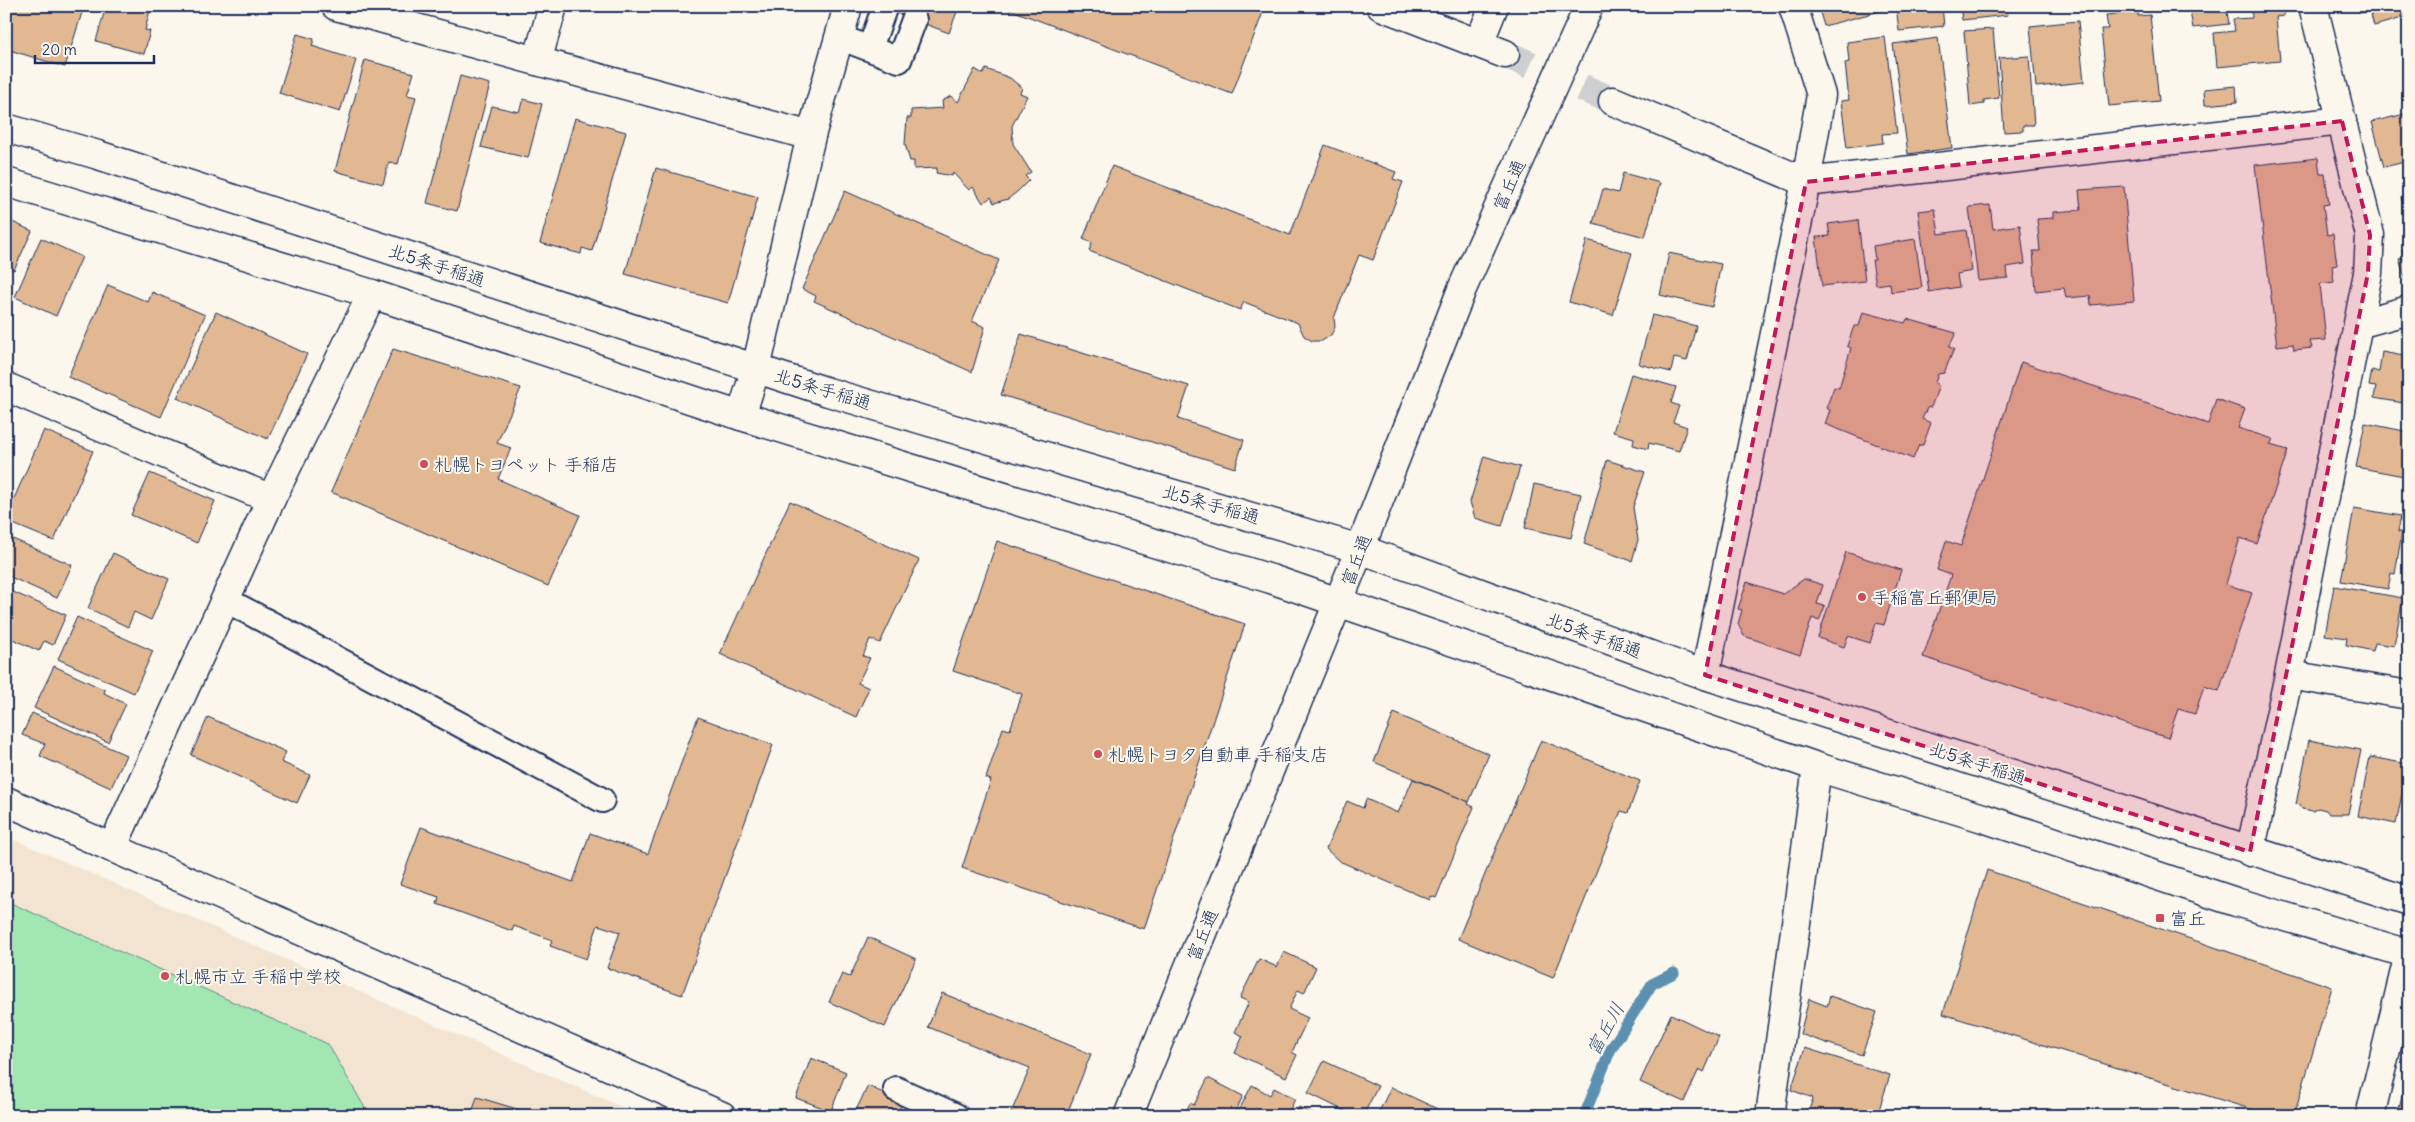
<svg xmlns="http://www.w3.org/2000/svg" width="2415" height="1122" font-family="Delius,'Klee One',sans-serif">
  <style>
    .built { fill: #f3e4d1 }
    .green { fill: #a2e7b2; stroke: #5e8b88 }
    .lines { fill: none; stroke-linecap: round; stroke-linejoin: round }
    .stream { stroke: #5c90b1; stroke-width: 11 }
    .building { fill: #e1b892; stroke: #1b2f5e }
    .minor-tunnel { stroke: #cecfd0; stroke-width: 28; stroke-dasharray: 28 14; stroke-linecap: butt }
    .service-casing { stroke: #1b2f5e; stroke-width: 28 }
    .minor-casing { stroke: #1b2f5e; stroke-width: 31 }
    .tertiary-casing { stroke: #1b2f5e; stroke-width: 31 }
    .trunk-casing { stroke: #1b2f5e; stroke-width: 31 }
    .service { stroke: #fbf7ec; stroke-width: 24 }
    .minor { stroke: #fbf7ec; stroke-width: 28 }
    .tertiary { stroke: #fbf7ec; stroke-width: 28 }
    .trunk { stroke: #fbf7ec; stroke-width: 28 }
    .marked { fill: #c2185b; fill-opacity: 0.2; stroke: #c2185b; stroke-width: 4; stroke-dasharray: 10 6; stroke-linejoin: round }
    .poi-dot { fill: #d1495b; stroke: #fbf7ec; stroke-width: 2 }
    .labels { text-anchor: middle; dominant-baseline: central; stroke-width: 4; stroke-linejoin: round; paint-order: stroke }
    .street-label { font-size: 18px; fill: #1b2f5e; stroke: #fbf7ec }
    .poi-label { font-size: 18px; fill: #1b2f5e; stroke: #fbf7ec; text-anchor: start }
    .water-label { font-size: 19px; font-style: italic; fill: #365881; stroke: #fbf7ec }
  </style>
  <rect width="100%" height="100%" fill="#fbf7ec"/>
  <filter id="ink" filterUnits="userSpaceOnUse"><feTurbulence type="fractalNoise" baseFrequency=".02" numOctaves="2"/><feDisplacementMap in="SourceGraphic" scale="10" xChannelSelector="R" yChannelSelector="G"/><feConvolveMatrix kernelMatrix="1 2 1 2 8 2 1 2 1" color-interpolation-filters="sRGB"/></filter>
  <g filter="url(#ink)">
    <polygon class="built" points="6,836 642,1116 6,1116"/>
    <polygon class="green" points="6,901 328,1044 365,1108 362,1116 6,1116"/>
    <g class="lines">
      <polyline class="stream" points="1584,1116 1611,1049 1652,984 1674,973"/>
    </g>
    <g class="building">
      <polygon points="6,6 84,6 65,67 6,49"/>
      <polygon points="106,6 151,6 145,30 150,31 144,54 96,41"/>
      <polygon points="898,6 959,6 949,33 896,13"/>
      <polygon points="1001,6 1263,6 1265,7 1232,94"/>
      <polygon points="1818,6 1883,6 1884,10 1824,26"/>
      <polygon points="1896,6 1942,6 1944,26 1899,31"/>
      <polygon points="1960,6 2044,6 2044,8 2007,11 2008,15 1962,20"/>
      <polygon points="2077,6 2102,6 2078,9"/>
      <polygon points="2189,6 2226,6 2229,24 2193,28"/>
      <polygon points="2251,6 2283,6 2284,16 2276,17 2280,61 2217,67 2214,33 2235,31 2233,19 2252,18"/>
      <polygon points="2359,6 2409,6 2409,16 2374,26 2370,11 2361,13"/>
      <polygon points="2138,12 2138,16 2150,15 2159,101 2109,106 2101,29 2108,29 2106,15"/>
      <polygon points="2078,21 2084,82 2036,87 2030,26"/>
      <polygon points="1993,29 1999,98 1984,100 1984,104 1970,106 1964,31"/>
      <polygon points="297,34 314,39 312,46 356,60 340,112 279,93"/>
      <polygon points="1885,37 1897,133 1882,134 1883,143 1847,148 1841,101 1849,100 1845,63 1849,62 1847,42"/>
      <polygon points="1938,38 1952,148 1908,154 1893,44"/>
      <polygon points="2029,56 2034,125 2023,125 2023,131 2004,132 1999,58"/>
      <polygon points="365,60 414,73 407,95 416,97 398,164 389,162 383,184 335,171"/>
      <polygon points="975,69 983,74 986,69 1010,78 1022,88 1020,93 1027,96 1012,126 1013,144 1031,172 1025,176 1029,180 1018,191 1008,199 994,203 991,197 983,203 973,187 969,190 953,173 952,176 936,173 937,168 914,169 914,161 910,161 905,144 907,118 911,118 911,110 943,108 942,101 951,96 958,102"/>
      <polygon points="460,76 490,84 457,211 427,203"/>
      <polygon points="2236,86 2237,102 2205,105 2204,89"/>
      <polygon points="523,99 542,104 528,158 481,147 492,106 519,112"/>
      <polygon points="2409,113 2409,161 2384,167 2372,122"/>
      <polygon points="575,118 626,132 592,251 582,248 581,254 540,243"/>
      <polygon points="1325,145 1396,172 1393,179 1403,182 1373,260 1359,255 1334,318 1335,327 1331,335 1322,341 1312,341 1304,336 1298,323 1244,302 1240,310 1089,251 1092,243 1083,239 1112,166 1290,235"/>
      <polygon points="2318,158 2320,174 2325,174 2329,204 2323,205 2327,235 2333,234 2337,265 2332,266 2334,282 2320,284 2326,340 2310,341 2312,348 2294,350 2293,344 2277,346 2255,165"/>
      <polygon points="656,168 758,197 728,303 625,274"/>
      <polygon points="1623,173 1660,183 1645,237 1593,223 1603,189 1618,193"/>
      <polygon points="2124,187 2134,301 2091,305 2090,296 2066,298 2064,288 2036,291 2033,251 2040,251 2037,219 2053,218 2053,212 2081,210 2079,190"/>
      <polygon points="845,191 999,260 972,321 985,327 972,372 814,301 816,296 802,289"/>
      <polygon points="2409,195 2409,229 2401,197"/>
      <polygon points="1990,205 1993,229 2020,225 2025,264 2007,267 2008,278 1978,281 1969,207"/>
      <polygon points="1935,209 1939,234 1966,230 1972,271 1957,274 1959,287 1929,292 1918,211"/>
      <polygon points="6,219 32,231 14,270 9,268 6,274"/>
      <polygon points="1858,220 1865,281 1822,286 1816,237 1830,236 1828,224"/>
      <polygon points="41,238 82,257 56,316 15,297"/>
      <polygon points="1915,239 1922,288 1891,292 1890,283 1876,285 1872,260 1875,260 1873,246"/>
      <polygon points="1587,240 1632,253 1613,315 1569,302"/>
      <polygon points="2409,247 2409,290 2399,259 2405,258 2402,250"/>
      <polygon points="1669,253 1721,264 1712,307 1660,295"/>
      <polygon points="108,285 148,302 152,292 205,315 161,417 68,377"/>
      <polygon points="216,312 307,354 268,439 177,398"/>
      <polygon points="1863,312 1905,323 1907,319 1956,333 1949,347 1954,349 1944,373 1938,374 1935,383 1939,386 1931,407 1927,408 1922,419 1931,423 1923,445 1919,445 1913,459 1825,424 1830,410 1826,408 1834,387 1839,388 1851,348 1847,346 1854,326 1859,326"/>
      <polygon points="1652,315 1696,326 1687,361 1674,358 1671,372 1639,364"/>
      <polygon points="1021,334 1189,386 1178,419 1244,440 1235,468 1001,395"/>
      <polygon points="393,349 521,388 497,443 511,448 498,479 580,515 548,586 331,492"/>
      <polygon points="2382,352 2409,357 2409,404 2374,398 2376,387 2369,386 2372,370 2379,372"/>
      <polygon points="2021,362 2208,424 2216,399 2245,409 2238,428 2273,439 2270,445 2288,450 2257,544 2240,538 2226,584 2252,593 2219,691 2204,686 2195,714 2178,709 2168,738 1923,657 1951,575 1937,570 1946,541 1961,546"/>
      <polygon points="1631,374 1676,387 1671,403 1679,406 1673,422 1687,427 1679,451 1649,443 1648,449 1633,445 1634,438 1613,432"/>
      <polygon points="2365,423 2409,432 2409,477 2356,467"/>
      <polygon points="44,430 93,451 54,541 6,521 6,517"/>
      <polygon points="1484,456 1520,467 1502,526 1475,518 1470,502"/>
      <polygon points="1607,460 1645,472 1633,507 1638,540 1632,561 1584,544"/>
      <polygon points="150,473 215,501 197,543 131,515"/>
      <polygon points="1534,484 1581,494 1571,538 1525,528"/>
      <polygon points="790,501 919,560 880,643 870,639 863,656 870,658 858,683 869,688 856,717 720,654"/>
      <polygon points="2354,508 2401,516 2398,532 2402,532 2395,574 2391,573 2388,589 2341,581"/>
      <polygon points="6,536 72,565 57,598 6,575"/>
      <polygon points="997,541 1245,624 1144,929 962,868 991,780 986,778 1003,728 1010,730 1022,694 953,671"/>
      <polygon points="1846,552 1901,570 1884,625 1876,623 1870,643 1848,636 1844,647 1818,638"/>
      <polygon points="113,553 169,579 151,620 134,612 128,627 88,608"/>
      <polygon points="1804,579 1823,585 1817,604 1825,606 1819,621 1812,618 1800,655 1744,636 1738,624 1742,610 1738,609 1747,582 1783,594"/>
      <polygon points="2334,586 2403,598 2394,646 2375,643 2373,651 2346,645 2347,638 2325,635"/>
      <polygon points="6,589 66,615 53,645 44,641 39,651 6,636"/>
      <polygon points="77,617 153,651 134,693 58,659"/>
      <polygon points="2409,626 2409,651 2404,650"/>
      <polygon points="54,666 105,690 104,693 126,704 108,742 34,708"/>
      <polygon points="32,713 126,755 111,788 40,756 45,744 22,735"/>
      <polygon points="1394,713 1489,754 1469,802 1374,762"/>
      <polygon points="208,717 286,752 281,762 310,775 297,803 191,755"/>
      <polygon points="698,717 773,745 682,995 607,968 620,932 598,925 586,959 550,946 552,940 514,926 512,931 437,904 439,897 400,884 421,827 573,882 590,833 648,854"/>
      <polygon points="1541,740 1640,781 1628,813 1621,811 1553,978 1458,939"/>
      <polygon points="2309,740 2361,750 2348,814 2329,814 2326,810 2318,808 2313,811 2302,809 2300,805 2296,804"/>
      <polygon points="2370,757 2408,764 2396,824 2358,816"/>
      <polygon points="1413,779 1469,802 1468,804 1474,807 1436,898 1431,896 1430,900 1339,861 1326,849 1347,801 1363,808 1366,799 1398,813"/>
      <polygon points="1987,870 2332,987 2294,1116 2273,1116 1943,1014"/>
      <polygon points="868,937 916,959 885,1027 829,1002 842,974 850,977"/>
      <polygon points="1284,952 1316,967 1304,993 1298,990 1289,1009 1308,1018 1292,1052 1297,1055 1286,1077 1235,1053 1243,1036 1235,1032 1249,1002 1240,998 1259,959 1277,967"/>
      <polygon points="942,993 1091,1054 1066,1116 1017,1116 1011,1113 1030,1068 928,1027"/>
      <polygon points="1830,996 1877,1012 1862,1055 1800,1034 1809,999 1827,1006"/>
      <polygon points="1671,1014 1719,1037 1704,1072 1699,1069 1684,1102 1640,1082"/>
      <polygon points="1805,1048 1890,1075 1877,1116 1807,1116 1813,1098 1791,1090"/>
      <polygon points="811,1058 846,1072 831,1111 796,1098"/>
      <polygon points="1324,1061 1378,1086 1363,1116 1355,1116 1308,1093"/>
      <polygon points="2409,1071 2409,1116 2397,1116"/>
      <polygon points="1208,1078 1243,1096 1233,1116 1184,1116 1190,1103 1194,1105"/>
      <polygon points="1252,1085 1270,1095 1274,1088 1295,1099 1287,1116 1236,1116"/>
      <polygon points="868,1086 903,1102 896,1116 853,1116"/>
      <polygon points="1391,1087 1448,1114 1447,1116 1377,1116"/>
      <polygon points="477,1097 540,1116 471,1116"/>
      <polygon points="1299,1107 1317,1116 1295,1116"/>
      <polygon points="2061,1112 2074,1116 2060,1116"/>
    </g>
    <g class="lines">
      <polyline class="minor-tunnel" points="1505,54 1613,101"/>
      <g class="service-casing">
        <g id="service">
          <polyline points="839,37 899,60 914,20"/>
          <polyline points="870,48 885,6"/>
          <polyline points="226,600 602,800"/>
          <polyline points="896,1089 956,1116"/>
        </g>
      </g>
      <g class="minor-casing">
        <g id="minor">
          <polyline points="336,6 811,136"/>
          <polyline points="1381,6 1505,54"/>
          <polyline points="1479,43 1494,6"/>
          <polyline points="537,61 553,6"/>
          <polyline points="1613,101 1806,182 2342,121"/>
          <polyline points="2358,324 2409,310"/>
          <polyline points="6,387 271,499"/>
          <polyline points="741,416 756,368 811,136 848,6"/>
          <polyline points="1705,675 1806,182 1821,95 1793,6"/>
          <polyline points="2289,675 2409,695"/>
          <polyline points="6,801 722,1116"/>
          <polyline points="112,848 271,499 372,294"/>
          <polyline points="2250,852 2289,675 2368,273 2370,235 2313,6"/>
          <polyline points="1770,1116 1817,767"/>
          <polyline points="2370,1116 2409,954"/>
        </g>
      </g>
      <g class="tertiary-casing">
        <polyline id="tertiary" points="1128,1116 1360,549 1462,289 1589,6"/>
      </g>
      <g class="trunk-casing">
        <g id="trunk">
          <polyline points="6,128 98,155 828,392 1360,549 1705,675 2409,901"/>
          <polyline points="6,182 372,294 741,416 1271,579 1817,767 1983,818 2236,902 2409,954"/>
        </g>
      </g>
      <use href="#service" class="service"/>
      <use href="#minor" class="minor"/>
      <use href="#tertiary" class="tertiary"/>
      <use href="#trunk" class="trunk"/>
    </g>
  </g>
  <path class="marked" d="M 2342,121 L 2370,235 L 2368,273 L 2250,852 L 1705,675 L 1806,182 Z"/>
  <g class="poi-dot">
    <circle cx="424" cy="464" r="5"/>
    <circle cx="1862" cy="597" r="5"/>
    <circle cx="1098" cy="754" r="5"/>
    <rect x="2155" y="913" width="10" height="10" rx="2.5"/>
    <circle cx="165" cy="976" r="5"/>
  </g>
  <g class="labels">
    <g class="street-label">
      <text transform="translate(1509 185) rotate(-66)">富丘通</text>
      <text transform="translate(437 265) rotate(18)">北5条手稲通</text>
      <text transform="translate(823 389) rotate(17)">北5条手稲通</text>
      <text transform="translate(1211 504) rotate(16)">北5条手稲通</text>
      <text transform="translate(1356 560) rotate(-69)">富丘通</text>
      <text transform="translate(1594 635) rotate(20)">北5条手稲通</text>
      <text transform="translate(1978 763) rotate(18)">北5条手稲通</text>
      <text transform="translate(1202 935) rotate(-68)">富丘通</text>
    </g>
    <g class="poi-label">
      <text x="434" y="464">札幌トヨペット 手稲店</text>
      <text x="1872" y="597">手稲富丘郵便局</text>
      <text x="1108" y="754">札幌トヨタ自動車 手稲支店</text>
      <text x="2170" y="918">富丘</text>
      <text x="175" y="976">札幌市立 手稲中学校</text>
    </g>
    <g class="water-label">
      <text transform="translate(1605 1029) rotate(-61)">富丘川</text>
    </g>
  </g>
  <rect width="2415" height="1122" fill="none" stroke="#fbf7ec" stroke-width="25"/>
  <rect x="12" y="12" width="2390" height="1097" fill="none" stroke="#1b2f5e" stroke-width="2" filter="url(#ink)"/>
  <path d="M35 55v8h119v-8" fill="none" stroke="#1b2f5e" stroke-width="2.5"/>
  <text x="42" y="55" font-size="15" fill="#1b2f5e" stroke="#fbf7ec" stroke-width="4" paint-order="stroke">20 m</text>
</svg>
